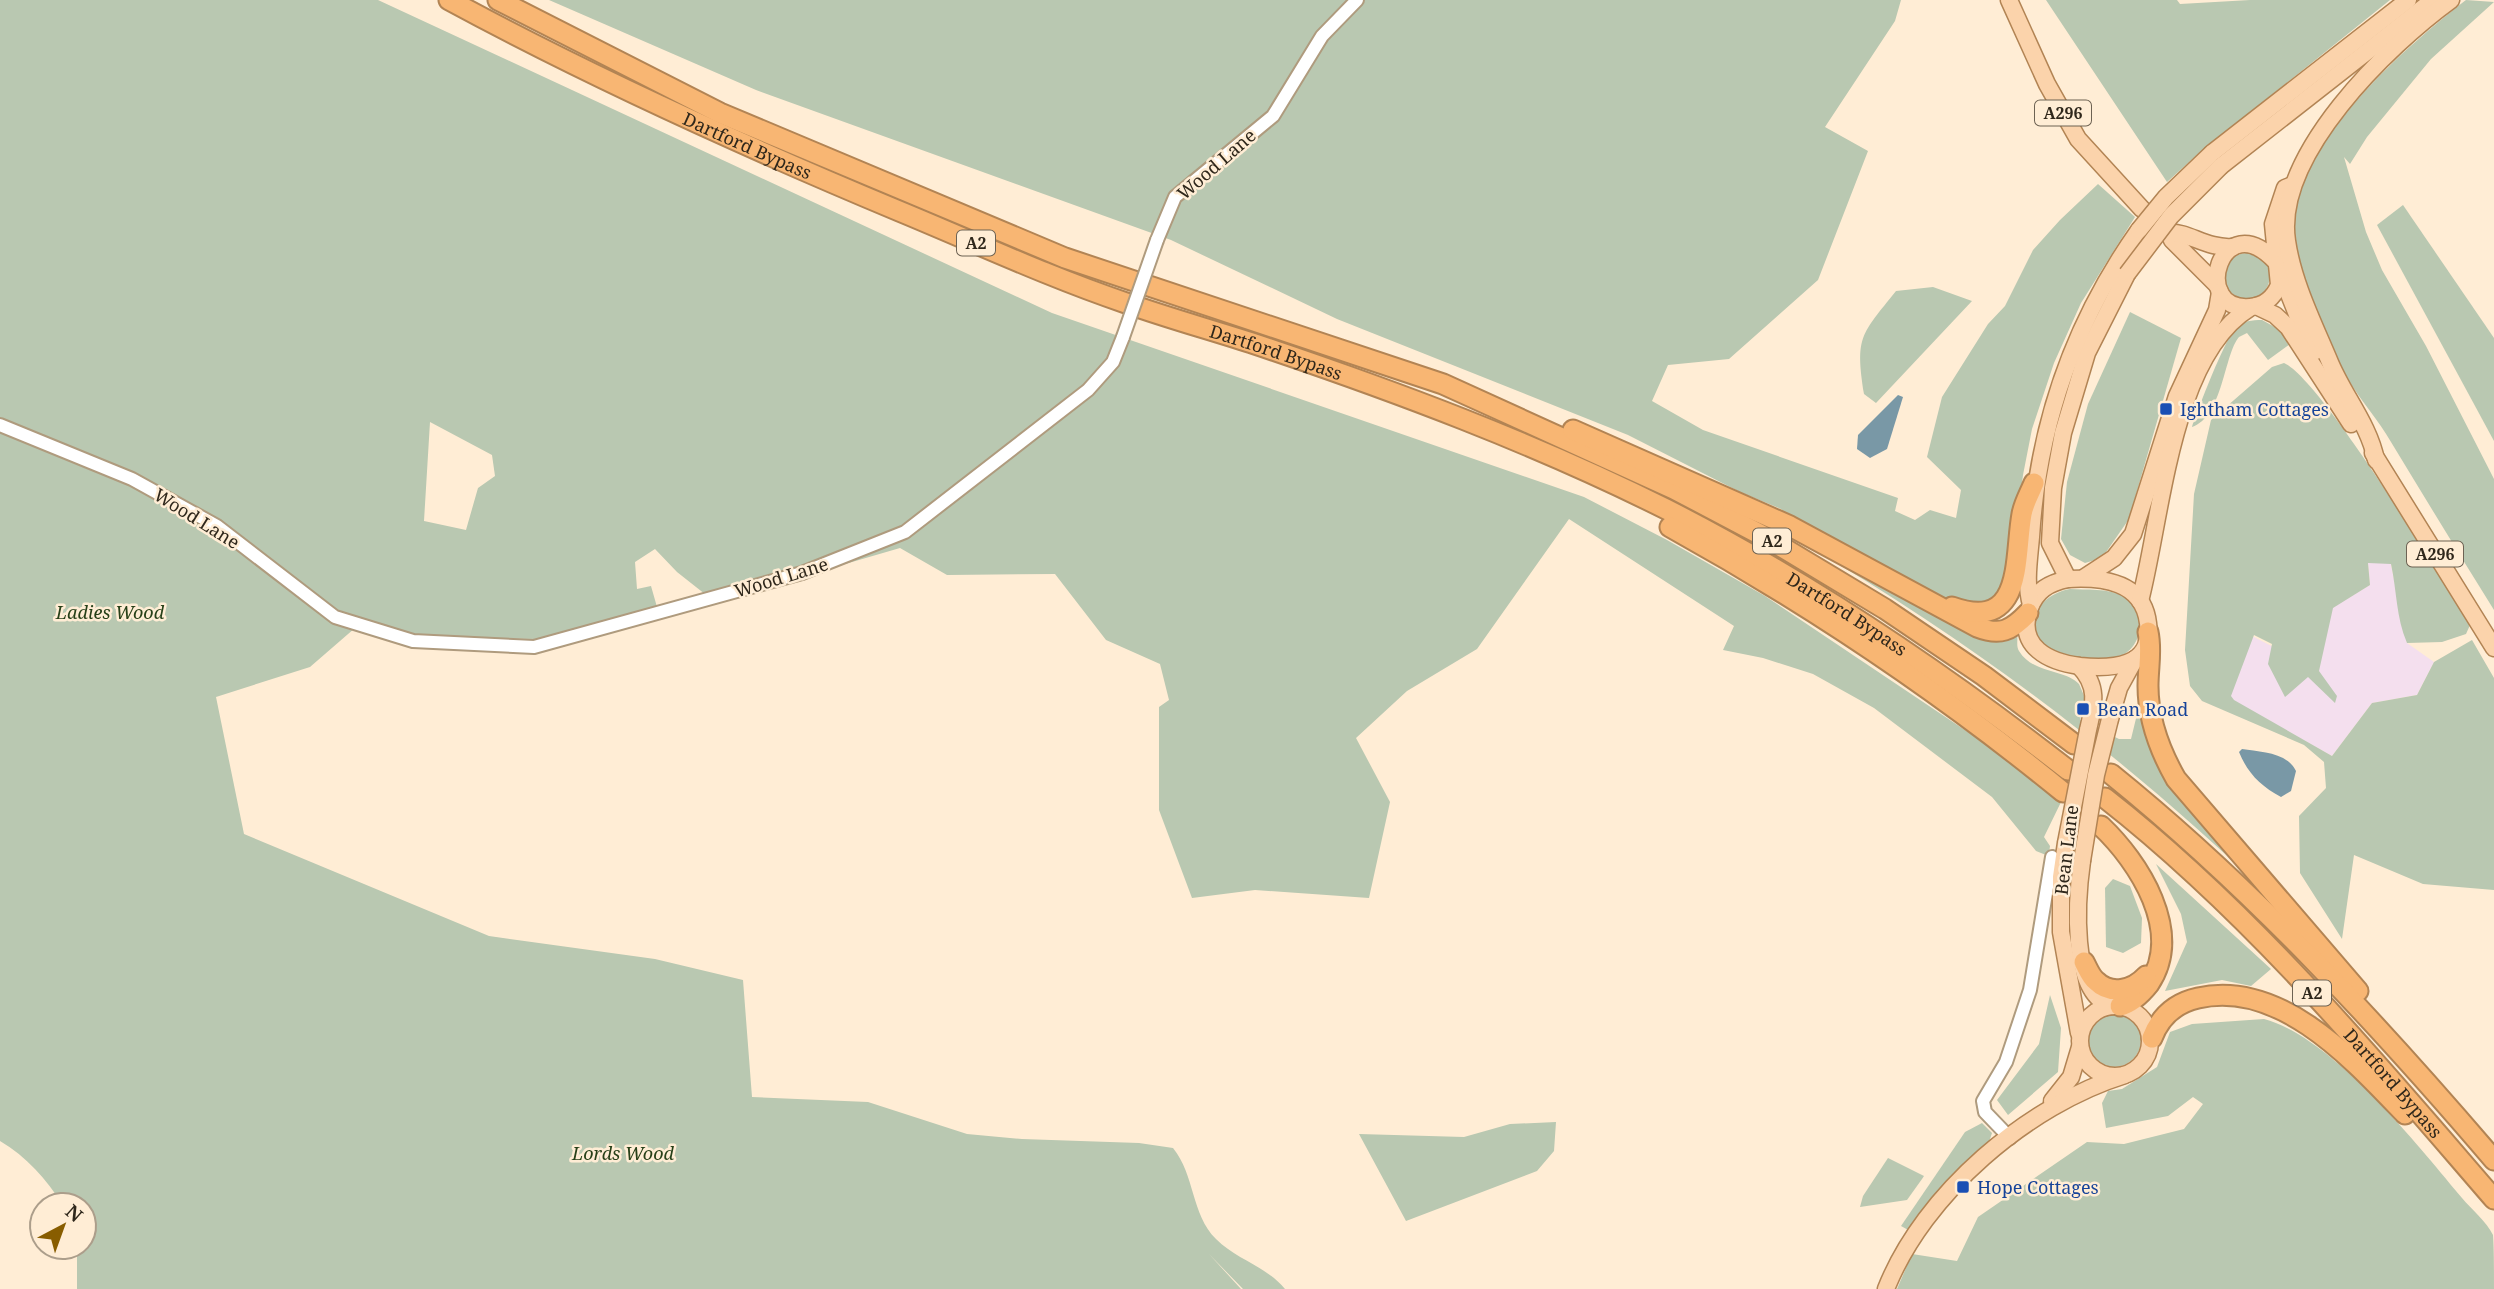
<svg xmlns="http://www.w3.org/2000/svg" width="2494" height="1289" font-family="'Noto Serif',serif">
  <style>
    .commercial { fill: #f4dfee }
    .green { fill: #b9c8b1; fill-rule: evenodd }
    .water { fill: #7998a6 }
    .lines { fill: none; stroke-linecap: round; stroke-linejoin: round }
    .minor-casing { stroke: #af9b7e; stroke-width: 16 }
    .major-casing { stroke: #b28454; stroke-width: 19 }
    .highway-casing { stroke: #b28454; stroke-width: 23 }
    .minor { stroke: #fff; stroke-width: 12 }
    .major { stroke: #fbd3ab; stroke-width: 16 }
    .highway { stroke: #f8b673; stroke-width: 19 }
    .minor-bridge-casing { stroke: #af9b7e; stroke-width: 16; stroke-linecap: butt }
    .major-bridge-casing { stroke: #b28454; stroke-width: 19; stroke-linecap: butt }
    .minor-bridge { stroke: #fff; stroke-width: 12 }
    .major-bridge { stroke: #fbd3ab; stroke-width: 16 }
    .transit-dot { fill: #1a4fb4; stroke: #ffedd5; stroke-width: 2.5 }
    .labels { text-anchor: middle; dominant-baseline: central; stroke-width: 5; stroke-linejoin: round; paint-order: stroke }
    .shield { fill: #ffedd5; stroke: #6d6253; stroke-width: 2 }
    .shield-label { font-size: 16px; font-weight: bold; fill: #2f271b }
    .street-label { font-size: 18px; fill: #2f271b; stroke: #ffedd5 }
    .transit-label { font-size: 18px; fill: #164399; stroke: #ffedd5; text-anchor: start }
    .park-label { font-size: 18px; font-style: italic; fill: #274018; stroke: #ffedd5 }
  </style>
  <rect width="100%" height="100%" fill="#ffedd5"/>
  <polygon class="commercial" points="2390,560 2407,643 2434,662 2417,695 2372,703 2332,756 2229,699 2252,636 2293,657 2333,607 2370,585 2368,563"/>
  <g class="green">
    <path d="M 0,0 L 378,0 L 1052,313 L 1584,497 L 1667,540 L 1765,596 L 2029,773 L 2062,800 L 2044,837 L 2050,846 L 2049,853 L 2046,855 L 2036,851 L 1992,797 L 1874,708 L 1813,674 L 1763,658 L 1723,650 L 1734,626 L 1569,519 L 1477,649 L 1407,691 L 1356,738 L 1390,802 L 1369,898 L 1255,890 L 1192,898 L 1159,810 L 1159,707 L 1169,700 L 1160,664 L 1106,640 L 1055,574 L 947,575 L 900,548 L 715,602 L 677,572 L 655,549 L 635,562 L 637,589 L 651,586 L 657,607 L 541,639 L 432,638 L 355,628 L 310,667 L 216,697 L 244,834 L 489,936 L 655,959 L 743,980 L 752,1097 L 868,1102 L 967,1134 L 1022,1139 L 1139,1143 L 1173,1148 C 1195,1175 1191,1214 1216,1239 C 1237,1260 1266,1266 1285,1289 L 1243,1289 L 1209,1254 L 1241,1289 L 77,1289 L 77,1247 L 84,1247 L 84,1205 L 63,1205 C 46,1179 27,1157 0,1141 ZM 430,422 L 492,455 L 495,476 L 478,488 L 466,530 L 424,521 Z"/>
    <polygon points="549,0 1901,0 1895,21 1825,127 1868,151 1818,280 1729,359 1668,365 1652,401 1703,430 1898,498 1895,511 1915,520 1930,510 1956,518 1961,490 1927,457 1942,397 1988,324 2005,306 2033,250 2060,220 2098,184 2135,217 2081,303 2054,363 2032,429 2023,475 2010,576 1991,601 1962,604 1934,594 1792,519 1781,509 1740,492 1628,435 1337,319 1171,240 756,90"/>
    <polygon points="2046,0 2177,0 2180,4 2250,0 2390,0 2198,154 2167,182"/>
    <path d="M 2466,0 L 2494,2 L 2431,59 L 2367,137 L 2350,164 L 2344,157 L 2366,232 L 2382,270 L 2426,346 L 2494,479 L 2494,610 C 2459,554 2425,498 2391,442 C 2379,421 2362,402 2349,381 C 2325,342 2289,262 2295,217 C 2305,135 2404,48 2466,0 Z"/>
    <polygon points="2403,205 2494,338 2494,441 2377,225"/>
    <circle cx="2247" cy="276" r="23"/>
    <path d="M 1933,287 L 1972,301 L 1876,403 L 1864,394 C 1855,336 1861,335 1896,291 Z"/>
    <polygon points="2130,312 2181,338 2129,519 2102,558 2085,563 2070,555 2061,539 2067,482 2088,404"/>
    <path d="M 2262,320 L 2282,331 L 2290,344 L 2268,360 L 2247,333 L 2239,337 C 2224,354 2223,417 2192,427 C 2198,409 2225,339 2236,327 C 2243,321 2252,320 2262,320 Z"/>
    <path d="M 2284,363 C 2320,378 2444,580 2470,625 L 2466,634 L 2442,642 L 2407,643 C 2396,617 2397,592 2391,564 L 2368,563 L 2370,585 L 2333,608 L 2319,671 L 2337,696 L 2335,703 L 2308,677 L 2285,697 L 2268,664 L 2272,644 L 2254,635 L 2231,696 L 2234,700 L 2332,756 L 2372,703 L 2417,695 L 2434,662 L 2472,640 L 2494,678 L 2494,890 L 2423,884 L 2354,855 L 2342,939 L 2300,873 L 2299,816 L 2326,788 L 2324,762 L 2304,745 L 2202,701 L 2190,686 L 2185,650 L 2194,494 L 2211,420 L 2272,367 Z"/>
    <path d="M 1810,545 L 2017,635 C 2018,641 2016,646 2019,651 C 2033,674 2065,669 2079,684 L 2085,698 L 2080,720 L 2119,739 L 2131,739 L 2141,698 L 2147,729 L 2273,899 C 2133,764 1977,644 1809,547 Z"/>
    <path d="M 2070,589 C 2086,590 2108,588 2123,596 C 2152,611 2142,656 2110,659 C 2090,660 2064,659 2047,649 C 2015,628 2040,594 2070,589 Z"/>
    <polygon points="2156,864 2271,969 2251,986 2222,980 2165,991 2187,942 2181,914"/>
    <polygon points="2113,879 2130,886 2142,918 2141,943 2123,953 2106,947 2105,888"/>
    <polygon points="2050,995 2061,1028 2058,1072 2008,1115 1997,1100 2039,1044"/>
    <circle cx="2114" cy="1040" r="27"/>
    <path d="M 2264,1019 C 2332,1037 2417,1144 2462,1198 C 2471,1209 2487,1222 2493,1235 C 2494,1248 2494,1275 2494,1289 L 1897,1289 L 1912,1254 L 1957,1261 L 1978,1217 L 2087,1142 L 2124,1144 L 2184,1129 L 2203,1104 L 2193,1097 L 2168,1116 L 2106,1128 L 2102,1103 L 2108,1091 L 2122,1089 L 2157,1067 L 2170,1032 L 2192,1024 Z"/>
    <polygon points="1556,1122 1554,1151 1537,1171 1406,1221 1359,1134 1464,1137 1510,1124"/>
    <polygon points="1982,1123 1992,1133 1988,1145 1910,1231 1901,1226 1965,1132"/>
    <polygon points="1888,1158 1924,1176 1922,1179 1907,1200 1860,1207 1863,1196"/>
  </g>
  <g class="water">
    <polygon points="1898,395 1903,397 1887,449 1870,458 1857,449 1858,435"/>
    <path d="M 2242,749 C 2260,752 2287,752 2296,771 L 2291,791 L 2281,797 C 2261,786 2248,774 2239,752 Z"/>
  </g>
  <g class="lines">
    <g class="minor-casing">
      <g id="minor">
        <polyline points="1157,240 1175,197 1273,116 1322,36 1357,0"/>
        <polyline points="0,425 132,479 217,526 335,617 413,641 534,647 802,573 905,532 1088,390 1113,362 1123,337"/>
        <polyline points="2010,1138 1985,1112 1983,1101 2006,1062 2030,990 2052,857"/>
      </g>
    </g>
    <g class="major-casing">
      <g id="major">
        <polyline points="2009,0 2047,84 2078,139 2142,209"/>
        <polyline points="2212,153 2408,0"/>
        <polyline points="2221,166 2433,0"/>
        <polyline points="2169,233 2172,240 2217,285"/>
        <path d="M 2169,233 C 2188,231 2206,249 2233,247"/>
        <path d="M 2277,263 C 2221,201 2189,312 2250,307 C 2264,306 2274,297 2279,285 L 2273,224 L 2285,188 L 2290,186"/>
        <polyline points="2277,264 2298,317 2316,351"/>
        <polyline points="2256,306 2275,315 2288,327 2351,424"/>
        <polyline points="2373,453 2494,648"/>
        <path d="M 2376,460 C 2369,424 2343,395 2329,360 C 2313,322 2293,282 2287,241 C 2274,155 2388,46 2451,0"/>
        <polyline points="2085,577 2114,558 2133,534 2177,396 2217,310 2220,292"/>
        <path d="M 2068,579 C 2102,577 2143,581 2148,623 C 2154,668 2111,669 2080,666 C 2049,662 2017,647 2029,610 C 2036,590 2049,583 2068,579 Z"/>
        <polyline points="2068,579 2050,543 2053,488 2063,433 2087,353 2127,274"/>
        <path d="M 2140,601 C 2162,517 2171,356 2250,308"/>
        <path d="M 2031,605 C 2025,583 2029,560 2031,537 C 2038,425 2074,322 2139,230"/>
        <path d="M 2079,666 C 2099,686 2094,705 2088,730"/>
        <polyline points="2110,719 2119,688 2135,659"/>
        <polyline points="2066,843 2061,877 2061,932 2079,1033"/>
        <path d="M 2082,861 C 2077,896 2069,994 2112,1006"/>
        <circle cx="2115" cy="1041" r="35"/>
        <polyline points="2052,1101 2071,1077 2080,1047"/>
        <path d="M 1886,1289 C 1924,1193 2028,1105 2125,1075"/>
      </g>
    </g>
    <g class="highway-casing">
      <g id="highway">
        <path id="s1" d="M 449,0 C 595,79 746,147 899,211 C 974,242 1049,277 1126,303 C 1168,318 1212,330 1255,344 C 1395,391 1534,443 1666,509 C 1810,582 1941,671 2068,770"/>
        <polyline points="498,0 720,113 1065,258 1443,384 1674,489 1767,538 1885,609 1984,676 2074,744"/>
        <path d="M 1573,430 L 1790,526 L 1977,627 C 2000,636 2011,631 2028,613"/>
        <path d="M 1670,527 C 1811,605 1938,690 2063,792"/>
        <path d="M 1952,607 C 2025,633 2014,557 2022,514 C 2024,503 2030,493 2034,483"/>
        <path d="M 2148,632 C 2152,650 2148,667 2148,686 C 2148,718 2160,751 2176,779 L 2358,991"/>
        <path d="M 2111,774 C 2252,888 2376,1022 2494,1160"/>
        <path id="s2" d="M 2105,798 C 2252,913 2373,1059 2494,1199"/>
        <path d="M 2101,826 C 2139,862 2184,932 2149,984 C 2141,994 2132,1003 2120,1006"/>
        <path d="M 2084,962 C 2088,969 2090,976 2096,981 C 2111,996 2133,990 2146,976"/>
        <path d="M 2152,1038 C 2160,1017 2175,1003 2198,998 C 2281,979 2354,1061 2405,1114"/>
      </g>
    </g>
    <use href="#minor" class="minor"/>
    <use href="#major" class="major"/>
    <use href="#highway" class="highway"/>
    <g class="minor-bridge-casing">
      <polyline id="minor-bridge" points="1123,337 1157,240"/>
    </g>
    <g class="major-bridge-casing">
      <g id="major-bridge">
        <polyline points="2139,230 2166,197 2212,153"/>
        <polyline points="2127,274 2171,216 2221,166"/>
        <polyline points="2066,843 2088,730"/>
        <polyline points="2082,861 2096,775 2110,719"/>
      </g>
    </g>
    <use href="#minor-bridge" class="minor-bridge"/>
    <use href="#major-bridge" class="major-bridge"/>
  </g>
  <g class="transit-dot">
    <rect x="2159" y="402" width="14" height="14" rx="3.5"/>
    <rect x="2076" y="702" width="14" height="14" rx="3.5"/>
    <rect x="1956" y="1180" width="14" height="14" rx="3.5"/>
  </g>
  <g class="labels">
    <g class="shield">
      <rect x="2035" y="100.5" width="56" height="25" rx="5"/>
      <rect x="957" y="230.5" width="38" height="25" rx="5"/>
      <rect x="1753" y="528.5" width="38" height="25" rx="5"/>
      <rect x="2407" y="541.5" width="56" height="25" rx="5"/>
      <rect x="2293" y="980.5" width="38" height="25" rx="5"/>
    </g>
    <g class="shield-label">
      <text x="2063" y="113">A296</text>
      <text x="976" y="243">A2</text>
      <text x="1772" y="541">A2</text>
      <text x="2435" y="554">A296</text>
      <text x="2312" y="993">A2</text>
    </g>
    <g class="street-label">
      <text stroke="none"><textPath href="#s1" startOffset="332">Dartford Bypass</textPath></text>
      <text transform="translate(1216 164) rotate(-41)">Wood Lane</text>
      <text stroke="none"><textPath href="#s1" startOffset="900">Dartford Bypass</textPath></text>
      <text transform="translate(197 518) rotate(32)">Wood Lane</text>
      <text transform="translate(781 577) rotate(-17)">Wood Lane</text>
      <text stroke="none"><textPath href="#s1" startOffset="1530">Dartford Bypass</textPath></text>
      <text transform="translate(2066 850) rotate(-83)">Bean Lane</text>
      <text stroke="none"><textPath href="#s2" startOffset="406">Dartford Bypass</textPath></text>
    </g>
    <g class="transit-label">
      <text x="2180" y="409">Ightham Cottages</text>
      <text x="2097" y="709">Bean Road</text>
      <text x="1977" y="1187">Hope Cottages</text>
    </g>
    <g class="park-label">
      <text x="110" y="612">Ladies Wood</text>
      <text x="623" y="1153">Lords Wood</text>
    </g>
  </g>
  <g transform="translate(63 1226) rotate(41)"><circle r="33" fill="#ffedd5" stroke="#ac9e8b" stroke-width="2"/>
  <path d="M0-5L12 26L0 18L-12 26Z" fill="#885d00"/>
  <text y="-10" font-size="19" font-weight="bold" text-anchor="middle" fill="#2f271b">N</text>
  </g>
</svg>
